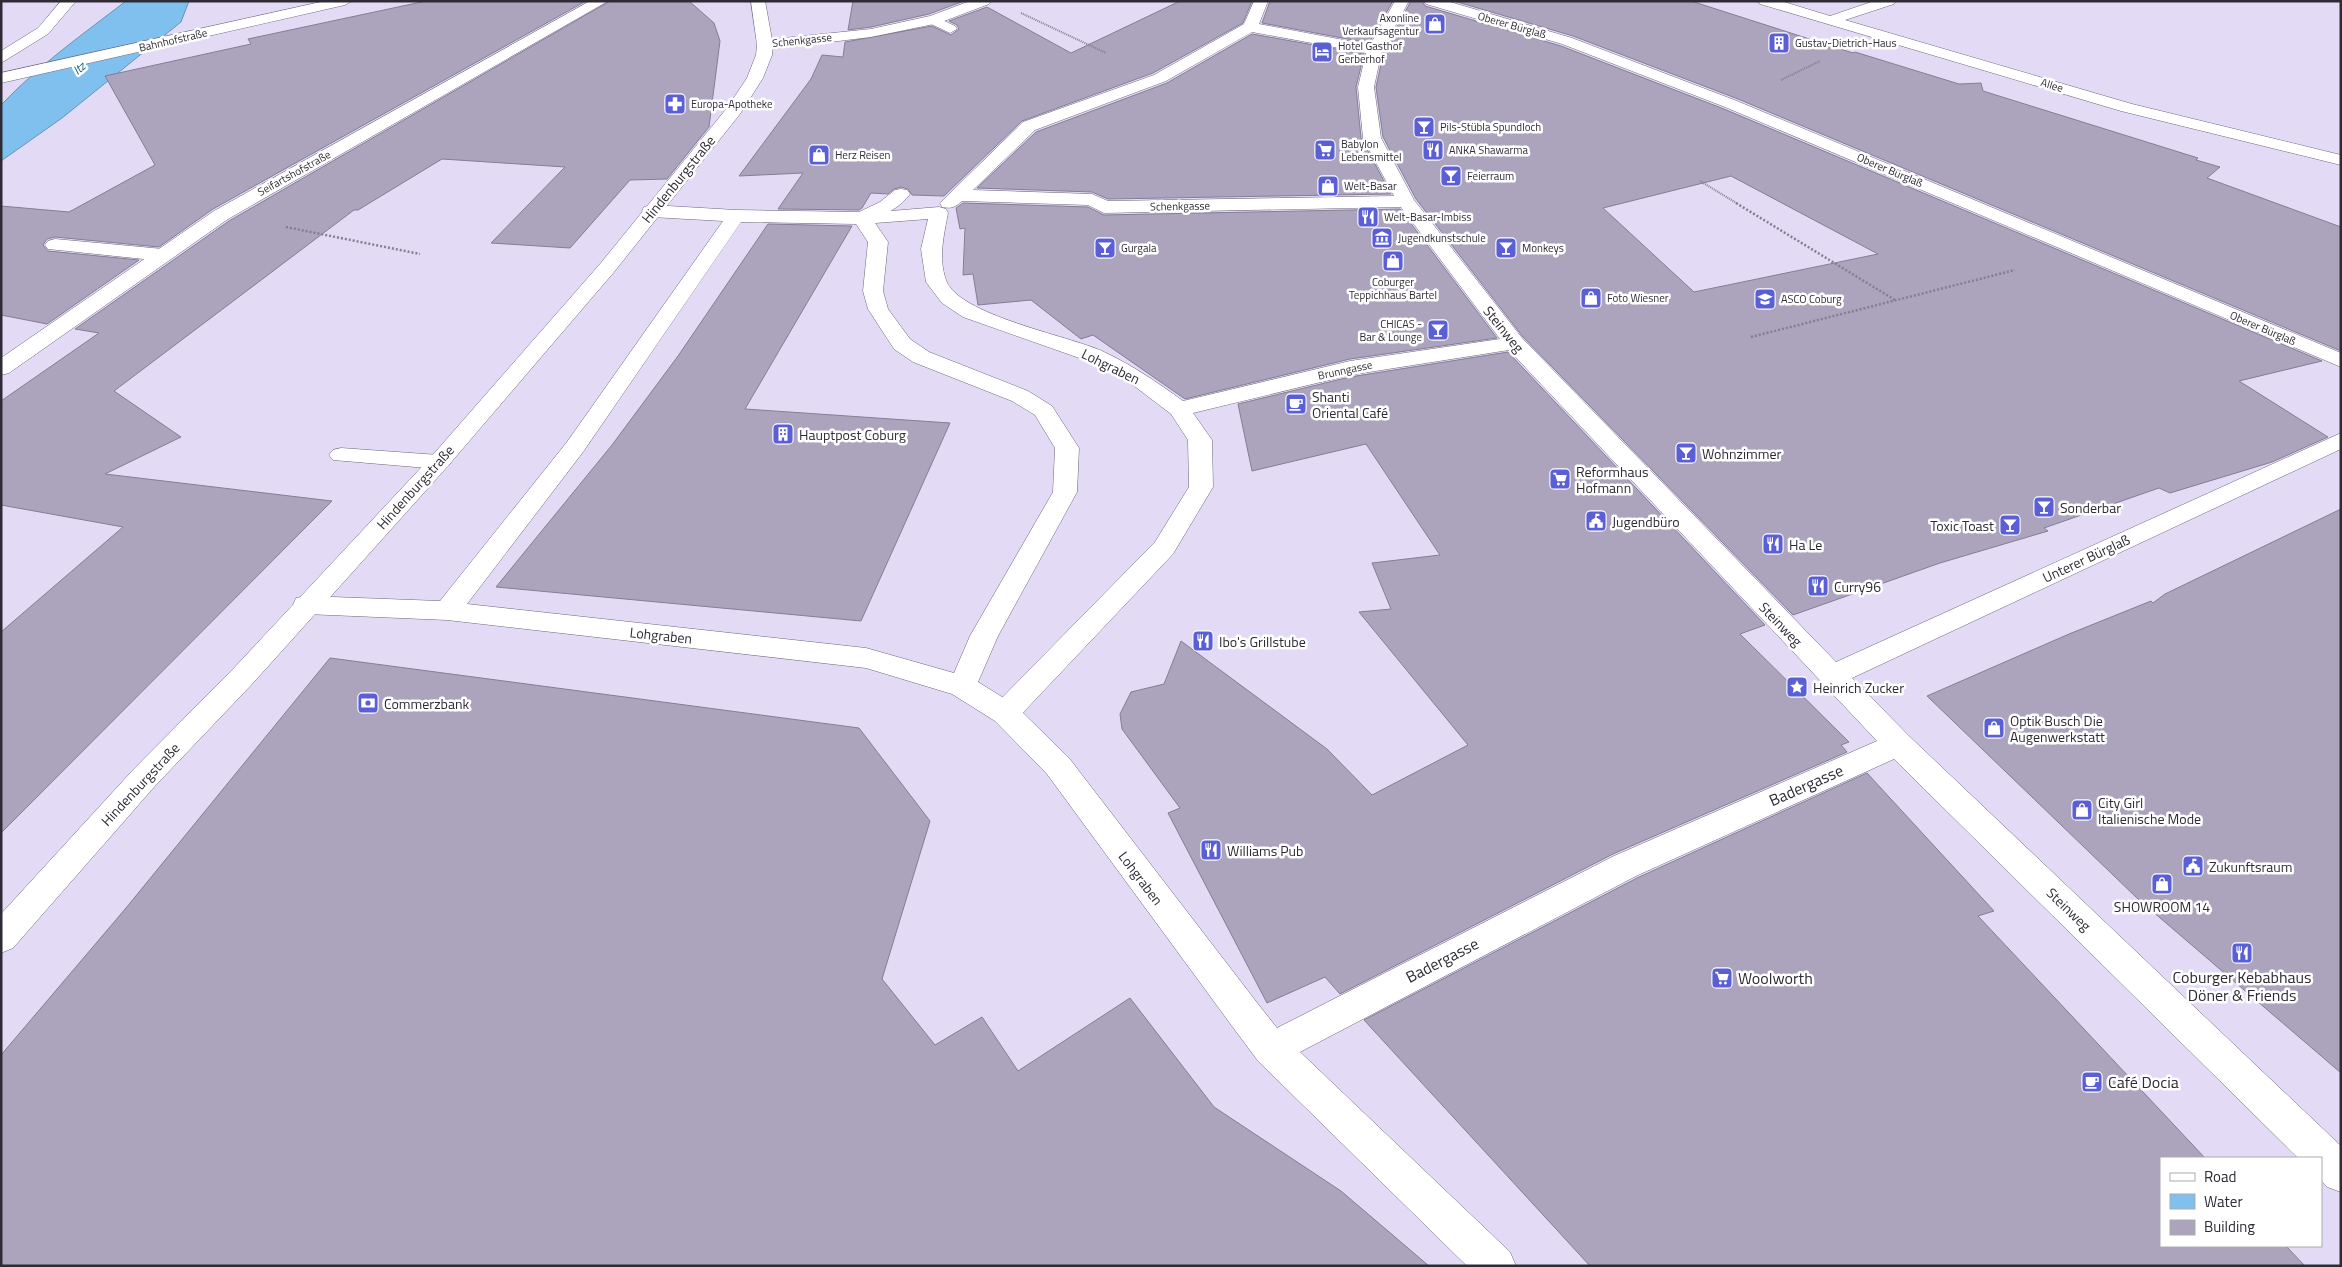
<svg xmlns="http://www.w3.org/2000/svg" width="2342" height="1267" font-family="'Titillium Web',sans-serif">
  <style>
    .water { fill: #7fc0ef; stroke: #6793b7 }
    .building { fill: #aca4bd; stroke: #857d96; fill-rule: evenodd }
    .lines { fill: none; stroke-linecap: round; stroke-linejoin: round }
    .lane-casing { stroke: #6d667d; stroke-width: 1 }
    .street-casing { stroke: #6d667d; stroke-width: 1 }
    .secondary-casing { stroke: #6d667d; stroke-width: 1 }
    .path-far1 { stroke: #837e90; stroke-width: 2; stroke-dasharray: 1 1; stroke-linecap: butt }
    .path { stroke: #837e90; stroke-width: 2.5; stroke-dasharray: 2 2; stroke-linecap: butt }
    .lane { fill: #fff; fill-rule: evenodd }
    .street { fill: #fff; fill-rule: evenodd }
    .secondary { fill: #fff; fill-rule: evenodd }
    .labels { text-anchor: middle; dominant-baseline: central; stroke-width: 5; stroke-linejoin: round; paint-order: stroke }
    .far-poi-label { font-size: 11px; fill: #2e2b35; stroke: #fff; text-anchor: start }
    .far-street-label { font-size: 11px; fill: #2e2b35; stroke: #fff }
    .far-water-label { font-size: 12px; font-style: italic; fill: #0c5a87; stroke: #fff }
    .street-label { font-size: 14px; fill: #2e2b35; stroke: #fff }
    .poi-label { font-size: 14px; fill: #2e2b35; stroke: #fff; text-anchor: start }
    .near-street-label { font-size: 16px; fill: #2e2b35; stroke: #fff }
    .near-poi-label { font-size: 16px; fill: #2e2b35; stroke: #fff; text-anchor: start }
  </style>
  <rect width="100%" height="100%" fill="#e3dbf5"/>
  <path class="water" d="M 126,1 L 189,1 L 181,22 L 62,118 L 1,161 L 1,105 C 38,66 83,34 126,1 Z"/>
  <g class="building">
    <polygon points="426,1 586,1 213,209 159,247 55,237 47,239 43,245 48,251 139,260 47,324 1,315 1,206 69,212 155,165 105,76 251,44 248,39"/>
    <polygon points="610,1 689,1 714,23 720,41 709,127 667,179 630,180 570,248 491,243 565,167 442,159 358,210 354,210 114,391 181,437 105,474 332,501 1,833 1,632 123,527 1,505 1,401 99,333 75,329 229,221"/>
    <polygon points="853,1 964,1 929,14 871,27 848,30"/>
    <polygon points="1180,1 1252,1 1243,23 1153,73 1022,121 944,196 912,195 908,189 901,187 894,189 888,194 871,193 862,208 859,210 778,209 803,173 739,176 811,79 822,55 843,57 845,42 932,26 951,35 959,29 957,25 949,21 987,7 1071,53"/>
    <polygon points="1270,1 1393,1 1369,43 1262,23"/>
    <path d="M 1411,1 L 1422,1 L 1425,6 L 1561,46 L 1724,109 L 2322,361 L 2239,381 L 2328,437 L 2272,462 L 2170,493 L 2159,488 L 2044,528 L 2048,531 L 1940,563 L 1793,615 L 1523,337 L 1416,199 L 1383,137 L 1376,87 L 1384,51 ZM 1731,176 L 1878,254 L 1694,292 L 1603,208 Z"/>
    <polygon points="1454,1 1691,1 1853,53 1855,52 1959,84 1981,83 1983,91 2198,158 2196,160 2220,167 2207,178 2341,227 2341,351 1738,99 1573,36"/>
    <polygon points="1252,34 1364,54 1356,87 1361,138 1391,194 1108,199 1092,192 977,188 1036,132 1167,83"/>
    <polygon points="963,203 1088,207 1104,215 1400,209 1497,338 1350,359 1185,399 1093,335 1081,339 1031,300 978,305 973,274 963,275 965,228 960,229 956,208"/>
    <polygon points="768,224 852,226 745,409 950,423 861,621 496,587 612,445 678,356"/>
    <polygon points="1508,352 1765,625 1740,634 1849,742 1841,745 1847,752 1613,854 1340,994 1325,977 1267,1003 1168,813 1180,808 1122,729 1120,714 1131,692 1164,684 1181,641 1327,749 1372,795 1468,745 1359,612 1391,609 1372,563 1440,555 1366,444 1252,471 1238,404 1350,377"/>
    <polygon points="2341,509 2341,1073 2138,899 1927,696 2069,634 2151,601 2153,603 2165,594"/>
    <polygon points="330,658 859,728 930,821 882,979 935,1045 982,1017 1018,1071 1130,998 1214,1107 1341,1191 1429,1266 1,1266 1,1055 126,908"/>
    <polygon points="1867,773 1994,911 1978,916 2205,1158 2161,1158 2161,1246 2286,1246 2305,1266 1590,1266 1364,1020 1637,878"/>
  </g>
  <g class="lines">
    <g class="lane-casing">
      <g id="lane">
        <polygon points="934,16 955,26 957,29 950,33 929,23 927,20 929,17"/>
        <path d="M 901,189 L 907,190 L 910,194 C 901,207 887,213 873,220 L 888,242 L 883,291 L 888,309 L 910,339 L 929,352 L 1028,391 L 1052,406 L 1079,448 L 1077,492 L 998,636 L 978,682 L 1015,705 L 1069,758 L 1258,1004 L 1263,1015 L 1258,1026 L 1245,1031 L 1232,1026 L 1047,774 L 995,721 L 952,694 L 866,668 L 447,620 L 306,614 L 296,612 L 293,605 L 296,598 L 306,596 L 440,601 L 567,442 L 723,221 L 651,217 L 644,215 L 642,211 L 644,207 L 651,205 L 736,210 L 859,212 L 880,202 L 895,190 ZM 741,222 L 856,224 L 868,242 L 863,291 L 868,309 L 894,349 L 913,362 L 1012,401 L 1035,415 L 1055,448 L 1053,492 L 970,636 L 954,673 L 866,648 L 467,604 L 583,452 Z"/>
        <polygon points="55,239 163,249 170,251 173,255 170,259 163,261 48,249 45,245 48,241"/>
        <polygon points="341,448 439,455 447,457 451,462 447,467 439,469 333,460 329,455 333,450"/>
      </g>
    </g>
    <g class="street-casing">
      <g id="street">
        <polygon points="61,1 76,1 48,34 1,63 1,51 38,28"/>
        <polygon points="590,1 608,1 228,219 9,373 1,375 1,358 214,211"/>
        <polygon points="970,1 991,1 989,4 939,23 871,37 765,50 757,45 765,40 871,29 930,16"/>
        <path d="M 1254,1 L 1268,1 L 1259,24 L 1370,45 L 1395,1 L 1409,1 L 1382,50 L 1374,87 L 1381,138 L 1414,200 L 1522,338 L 1836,662 L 2341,433 L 2341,449 L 1852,678 L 1909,736 L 2341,1146 L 2341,1192 L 2327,1187 L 2321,1180 L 2321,1158 L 2298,1158 L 1894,759 L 1636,876 L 1300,1052 L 1510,1252 L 1516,1266 L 1467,1266 L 1258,1061 L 1232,1026 L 1227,1015 L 1232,1004 L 1245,999 L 1258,1004 L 1277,1028 L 1614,856 L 1877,741 L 1509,350 L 1350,375 L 1193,413 L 1212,440 L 1213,487 L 1173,554 L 1015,721 L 1005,724 L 995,721 L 990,713 L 995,705 L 1155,542 L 1189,487 L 1188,440 L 1171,414 L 1129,382 L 1085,360 L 963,317 L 942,303 L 926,282 L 921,249 L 928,219 L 862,224 L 855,222 L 853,218 L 855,214 L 939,207 L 946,209 L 948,213 C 944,235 938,258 946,280 C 958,315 1069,336 1102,351 C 1132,365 1157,382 1183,401 L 1350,361 L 1500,339 L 1401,207 L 1104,213 L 1088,205 L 962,201 C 955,207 952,209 942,207 L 940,203 L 1023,122 L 1154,75 L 1244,24 ZM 1252,32 L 1366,53 L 1358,87 L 1363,138 L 1394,196 L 1108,201 L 1092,194 L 973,190 L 1035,130 L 1166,81 Z"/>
        <polygon points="1758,1 1781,1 1830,16 1874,1 1896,1 1894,4 1845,20 2132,104 2341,155 2341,165 2121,111 1760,4"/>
      </g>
    </g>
    <g class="secondary-casing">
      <g id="secondary">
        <polygon points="325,1 352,1 345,5 1,83 1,73"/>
        <polygon points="751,1 765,1 773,45 772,55 763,78 740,114 614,272 447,467 254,682 155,786 13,948 1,953 1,914 133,770 234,668 431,457 600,264 727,108 747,78 756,55 757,45"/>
        <polygon points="1424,1 1447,1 1572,38 1737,101 2341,353 2341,367 1725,107 1562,44 1426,4"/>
      </g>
    </g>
    <g class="path-far1">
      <polyline points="1021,13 1106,53"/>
      <polyline points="1781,80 1820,61"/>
      <polyline points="1700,181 1738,204"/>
    </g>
    <g class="path">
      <polyline points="1736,203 1895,300"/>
      <polyline points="286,227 420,254"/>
      <polyline points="1751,337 2015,270"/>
    </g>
    <use href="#lane" class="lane"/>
    <use href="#street" class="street"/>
    <use href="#secondary" class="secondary"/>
  </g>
  <defs>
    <g id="shop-square" transform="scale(1.125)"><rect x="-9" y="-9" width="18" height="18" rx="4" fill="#5a5fd6" stroke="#fff"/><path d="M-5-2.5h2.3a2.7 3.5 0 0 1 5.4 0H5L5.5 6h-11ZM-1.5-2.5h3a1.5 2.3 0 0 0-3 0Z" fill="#fff"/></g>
    <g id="building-square" transform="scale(1.125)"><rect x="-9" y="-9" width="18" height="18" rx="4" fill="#5a5fd6" stroke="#fff"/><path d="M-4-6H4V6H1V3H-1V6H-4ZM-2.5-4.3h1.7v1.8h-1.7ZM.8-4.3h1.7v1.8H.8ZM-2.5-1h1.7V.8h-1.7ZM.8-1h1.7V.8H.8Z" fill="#fff"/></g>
    <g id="hotel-square" transform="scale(1.125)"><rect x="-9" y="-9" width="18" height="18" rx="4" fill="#5a5fd6" stroke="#fff"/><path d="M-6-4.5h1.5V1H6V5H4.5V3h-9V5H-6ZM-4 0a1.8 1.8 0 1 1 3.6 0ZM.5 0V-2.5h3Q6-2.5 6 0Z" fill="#fff"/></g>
    <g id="pharmacy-square" transform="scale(1.125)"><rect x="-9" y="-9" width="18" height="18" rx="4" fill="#5a5fd6" stroke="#fff"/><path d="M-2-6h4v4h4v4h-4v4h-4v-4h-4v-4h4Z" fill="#fff"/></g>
    <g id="bar-square" transform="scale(1.125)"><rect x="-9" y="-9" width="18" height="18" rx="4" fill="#5a5fd6" stroke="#fff"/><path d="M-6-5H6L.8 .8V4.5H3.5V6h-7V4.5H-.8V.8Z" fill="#fff"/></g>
    <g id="supermarket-square" transform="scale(1.125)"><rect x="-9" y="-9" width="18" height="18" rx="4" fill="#5a5fd6" stroke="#fff"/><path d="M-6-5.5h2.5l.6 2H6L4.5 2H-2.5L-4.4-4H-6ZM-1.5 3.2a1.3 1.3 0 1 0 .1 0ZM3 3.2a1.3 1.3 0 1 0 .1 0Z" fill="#fff"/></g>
    <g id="restaurant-square" transform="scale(1.125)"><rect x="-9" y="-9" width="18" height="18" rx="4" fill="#5a5fd6" stroke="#fff"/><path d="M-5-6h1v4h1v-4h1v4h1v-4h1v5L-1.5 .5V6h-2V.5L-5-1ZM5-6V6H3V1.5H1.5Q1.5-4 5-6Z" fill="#fff"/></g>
    <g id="museum-square" transform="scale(1.125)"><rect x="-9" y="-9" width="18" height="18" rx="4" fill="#5a5fd6" stroke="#fff"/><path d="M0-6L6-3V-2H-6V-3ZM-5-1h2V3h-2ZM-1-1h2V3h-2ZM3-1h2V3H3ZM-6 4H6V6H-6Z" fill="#fff"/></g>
    <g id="school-square" transform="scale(1.125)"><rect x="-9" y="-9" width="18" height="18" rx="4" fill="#5a5fd6" stroke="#fff"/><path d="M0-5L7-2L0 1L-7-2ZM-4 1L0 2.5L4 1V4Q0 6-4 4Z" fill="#fff"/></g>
    <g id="cafe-square" transform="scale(1.125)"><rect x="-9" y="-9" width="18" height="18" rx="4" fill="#5a5fd6" stroke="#fff"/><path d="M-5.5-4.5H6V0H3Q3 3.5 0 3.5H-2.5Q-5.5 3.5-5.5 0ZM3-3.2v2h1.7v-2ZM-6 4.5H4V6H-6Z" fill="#fff"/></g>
    <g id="civic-square" transform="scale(1.125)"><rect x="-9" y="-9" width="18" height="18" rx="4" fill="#5a5fd6" stroke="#fff"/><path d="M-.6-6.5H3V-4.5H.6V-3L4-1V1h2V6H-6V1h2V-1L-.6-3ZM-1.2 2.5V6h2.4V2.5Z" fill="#fff"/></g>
    <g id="sight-square" transform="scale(1.125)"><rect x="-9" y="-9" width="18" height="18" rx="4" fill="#5a5fd6" stroke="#fff"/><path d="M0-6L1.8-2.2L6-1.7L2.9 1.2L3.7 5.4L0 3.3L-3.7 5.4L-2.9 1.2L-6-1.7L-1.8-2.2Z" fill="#fff"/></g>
    <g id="bank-square" transform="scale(1.125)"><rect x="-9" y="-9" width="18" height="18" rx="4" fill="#5a5fd6" stroke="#fff"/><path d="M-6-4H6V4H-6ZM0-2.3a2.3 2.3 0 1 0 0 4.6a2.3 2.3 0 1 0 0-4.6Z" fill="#fff"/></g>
  </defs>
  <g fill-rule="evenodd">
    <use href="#shop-square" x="1435" y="24"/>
    <use href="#building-square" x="1779" y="43"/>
    <use href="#hotel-square" x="1322" y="52"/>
    <use href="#pharmacy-square" x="675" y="104"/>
    <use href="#bar-square" x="1424" y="127"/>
    <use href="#supermarket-square" x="1325" y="150"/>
    <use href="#restaurant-square" x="1433" y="150"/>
    <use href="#shop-square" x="819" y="155"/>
    <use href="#bar-square" x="1451" y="176"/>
    <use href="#shop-square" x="1328" y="186"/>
    <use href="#restaurant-square" x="1368" y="217"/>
    <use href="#museum-square" x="1382" y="238"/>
    <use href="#bar-square" x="1105" y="248"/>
    <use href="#bar-square" x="1506" y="248"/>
    <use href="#shop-square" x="1393" y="261"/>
    <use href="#shop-square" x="1591" y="298"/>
    <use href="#school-square" x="1765" y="299"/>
    <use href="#bar-square" x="1438" y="330"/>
    <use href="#cafe-square" x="1296" y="404"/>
    <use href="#building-square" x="783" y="434"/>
    <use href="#bar-square" x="1686" y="453"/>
    <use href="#supermarket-square" x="1560" y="479"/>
    <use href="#bar-square" x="2044" y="507"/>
    <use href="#civic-square" x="1596" y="521"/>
    <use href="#bar-square" x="2010" y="525"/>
    <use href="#restaurant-square" x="1773" y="544"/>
    <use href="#restaurant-square" x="1818" y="586"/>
    <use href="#restaurant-square" x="1203" y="641"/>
    <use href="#sight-square" x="1797" y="687"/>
    <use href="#bank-square" x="368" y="703"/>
    <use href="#shop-square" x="1994" y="728"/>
    <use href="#shop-square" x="2082" y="810"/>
    <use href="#restaurant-square" x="1211" y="850"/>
    <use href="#civic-square" x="2193" y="866"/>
    <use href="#shop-square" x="2162" y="884"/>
    <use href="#restaurant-square" x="2242" y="953"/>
    <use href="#supermarket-square" x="1722" y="978"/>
    <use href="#cafe-square" x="2092" y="1082"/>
  </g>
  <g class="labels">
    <g class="far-poi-label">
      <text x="1419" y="18" text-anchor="end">Axonline<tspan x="1419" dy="13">Verkaufsagentur</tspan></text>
      <text x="1795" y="43">Gustav-Dietrich-Haus</text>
      <text x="1338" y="46">Hotel Gasthof<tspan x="1338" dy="13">Gerberhof</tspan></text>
      <text x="691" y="104">Europa-Apotheke</text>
      <text x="1440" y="127">Pils-Stübla Spundloch</text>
      <text x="1341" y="144">Babylon<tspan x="1341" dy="13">Lebensmittel</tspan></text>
      <text x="1449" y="150">ANKA Shawarma</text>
      <text x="835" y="155">Herz Reisen</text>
      <text x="1467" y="176">Feierraum</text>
      <text x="1344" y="186">Welt-Basar</text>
      <text x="1384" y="217">Welt-Basar-Imbiss</text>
      <text x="1398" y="238">Jugendkunstschule</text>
      <text x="1121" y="248">Gurgala</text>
      <text x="1522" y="248">Monkeys</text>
      <text x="1393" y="282" text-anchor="middle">Coburger<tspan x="1393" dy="13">Teppichhaus Bartel</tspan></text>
      <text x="1607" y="298">Foto Wiesner</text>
      <text x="1781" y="299">ASCO Coburg</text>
      <text x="1422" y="324" text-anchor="end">CHICAS -<tspan x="1422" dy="13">Bar &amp; Lounge</tspan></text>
    </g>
    <g class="far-street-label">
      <text transform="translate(1512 25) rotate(16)">Oberer Bürglaß</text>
      <text transform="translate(173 40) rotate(-13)">Bahnhofstraße</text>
      <text transform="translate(802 40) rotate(-6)">Schenkgasse</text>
      <text transform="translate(2052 85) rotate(17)">Allee</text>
      <text transform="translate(1890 170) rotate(23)">Oberer Bürglaß</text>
      <text transform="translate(294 173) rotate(-29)">Seifartshofstraße</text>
      <text transform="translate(1180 206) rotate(-1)">Schenkgasse</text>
      <text transform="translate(2263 328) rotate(23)">Oberer Bürglaß</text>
      <text transform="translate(1345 370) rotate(-12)">Brunngasse</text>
    </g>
    <g class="far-water-label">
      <text transform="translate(79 68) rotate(-41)">Itz</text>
    </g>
    <g class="street-label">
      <text transform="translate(678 179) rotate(-51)">Hindenburgstraße</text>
      <text transform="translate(1504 329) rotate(51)">Steinweg</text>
      <text transform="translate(1111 366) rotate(26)">Lohgraben</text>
      <text transform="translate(415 487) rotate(-48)">Hindenburgstraße</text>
      <text transform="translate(2086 558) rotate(-25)">Unterer Bürglaß</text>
      <text transform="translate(1781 624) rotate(46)">Steinweg</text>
      <text transform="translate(661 635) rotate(6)">Lohgraben</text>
      <text transform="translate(140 784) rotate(-47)">Hindenburgstraße</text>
      <text transform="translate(1141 878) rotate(53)">Lohgraben</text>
      <text transform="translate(2069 909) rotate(44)">Steinweg</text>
    </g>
    <g class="poi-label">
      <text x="1312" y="396">Shanti<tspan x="1312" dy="16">Oriental Café</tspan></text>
      <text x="799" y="434">Hauptpost Coburg</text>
      <text x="1702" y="453">Wohnzimmer</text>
      <text x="1576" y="471">Reformhaus<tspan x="1576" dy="16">Hofmann</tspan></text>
      <text x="2060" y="507">Sonderbar</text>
      <text x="1612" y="521">Jugendbüro</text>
      <text x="1994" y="525" text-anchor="end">Toxic Toast</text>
      <text x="1789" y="544">Ha Le</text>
      <text x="1834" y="586">Curry96</text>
      <text x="1219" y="641">Ibo's Grillstube</text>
      <text x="1813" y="687">Heinrich Zucker</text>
      <text x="384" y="703">Commerzbank</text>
      <text x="2010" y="720">Optik Busch Die<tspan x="2010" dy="16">Augenwerkstatt</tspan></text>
      <text x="2098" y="802">City Girl<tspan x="2098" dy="16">Italienische Mode</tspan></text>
      <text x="1227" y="850">Williams Pub</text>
      <text x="2209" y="866">Zukunftsraum</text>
      <text x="2162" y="906" text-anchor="middle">SHOWROOM 14</text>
    </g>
    <g class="near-street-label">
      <text transform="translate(1806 785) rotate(-24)">Badergasse</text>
      <text transform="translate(1442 960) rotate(-27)">Badergasse</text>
    </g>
    <g class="near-poi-label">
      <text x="2242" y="977" text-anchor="middle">Coburger Kebabhaus<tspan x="2242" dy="18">Döner &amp; Friends</tspan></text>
      <text x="1738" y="978">Woolworth</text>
      <text x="2108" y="1082">Café Docia</text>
    </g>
  </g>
  <rect width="2342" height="1267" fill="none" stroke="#2e2b35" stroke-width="5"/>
  <rect x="2160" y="1157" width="162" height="90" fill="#ffffff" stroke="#abaaae"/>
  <rect x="2170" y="1173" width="25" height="8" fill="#ffffff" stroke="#abaaae"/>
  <text x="2204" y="1182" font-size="15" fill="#2e2b35">Road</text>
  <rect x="2170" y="1194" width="25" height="15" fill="#7fc0ef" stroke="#abaaae"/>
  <text x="2204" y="1207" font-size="15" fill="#2e2b35">Water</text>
  <rect x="2170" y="1220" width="25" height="15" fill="#aca4bd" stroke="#abaaae"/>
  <text x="2204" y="1232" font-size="15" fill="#2e2b35">Building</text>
</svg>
